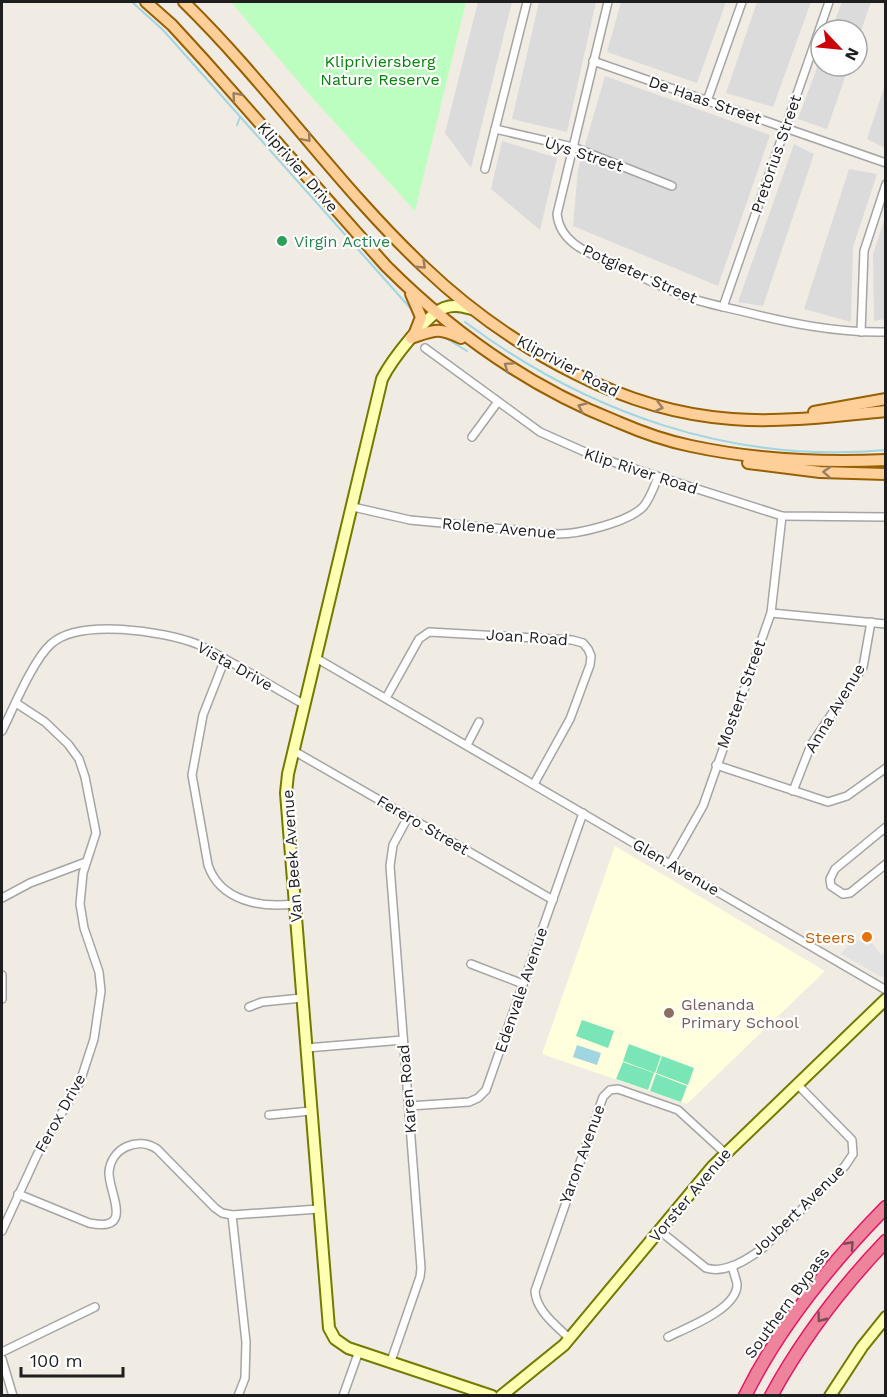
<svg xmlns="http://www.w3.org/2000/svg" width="887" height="1397" font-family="'Work Sans',sans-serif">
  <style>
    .residential { fill: #dcdbdb }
    .education { fill: #fffedd }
    .park { fill: #bcfebf }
    .pitch { fill: #7ae6b8 }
    .parking { fill: #e2e2e2 }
    .water { fill: #a0d5e2 }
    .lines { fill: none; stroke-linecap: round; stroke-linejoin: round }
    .stream { stroke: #a0d5e2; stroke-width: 2 }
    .street-casing { stroke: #a5a5a5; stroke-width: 10 }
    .secondary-casing { stroke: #727a00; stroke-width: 14 }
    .primary-casing { stroke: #986000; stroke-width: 14 }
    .highway-casing { stroke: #ea1566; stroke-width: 15 }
    .street { stroke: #fff; stroke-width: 7 }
    .secondary { stroke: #feffb2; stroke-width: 10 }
    .primary { stroke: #ffcf99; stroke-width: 10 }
    .highway { stroke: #ee849c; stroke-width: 12 }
    .oneway { stroke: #9a7f62 }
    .oneway2 { stroke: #7c4c57 }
    .leisure-dot { fill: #2e9e5b; stroke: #fff; stroke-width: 2 }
    .food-dot { fill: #e8710a; stroke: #fff; stroke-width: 2 }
    .education-dot { fill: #8d6e63; stroke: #fff; stroke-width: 2 }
    .labels { text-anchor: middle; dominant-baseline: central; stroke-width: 4.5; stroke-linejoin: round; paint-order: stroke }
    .park-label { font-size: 16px; fill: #028608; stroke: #fff }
    .street-label { font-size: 16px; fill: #1e1e1e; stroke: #fff }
    .leisure-label { font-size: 16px; fill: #27864d; stroke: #fff; text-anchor: start }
    .food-label { font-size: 16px; fill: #c56008; stroke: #fff; text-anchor: end }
    .education-label { font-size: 16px; fill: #785e54; stroke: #fff; text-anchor: start }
  </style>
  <rect width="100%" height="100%" fill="#f0ebe3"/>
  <g class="residential">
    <polygon points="478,2 512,2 471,168 445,133"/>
    <polygon points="539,2 596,2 567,132 512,119"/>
    <polygon points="621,2 726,2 697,83 607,52"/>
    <polygon points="757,2 811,2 773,107 726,93"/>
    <polygon points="842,2 871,2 857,42 857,30 831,30"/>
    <polygon points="821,57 821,66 849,66 827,129 798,119"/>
    <polygon points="605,76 770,135 718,286 573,226 578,169"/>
    <polygon points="885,85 886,148 885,148 867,139"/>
    <polygon points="502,141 557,158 540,230 491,189"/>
    <polygon points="794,144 814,154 763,306 738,302"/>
    <polygon points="849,169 877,174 853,247 851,322 804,309"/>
    <polygon points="885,218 885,319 874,321 873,254"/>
  </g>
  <polygon class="education" points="615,846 825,971 687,1104 542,1054"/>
  <polygon class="park" points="231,2 466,2 415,211 308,93"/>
  <g class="pitch">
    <polygon points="582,1020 614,1031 608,1048 576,1036"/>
    <polygon points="629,1044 661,1056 655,1073 623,1061"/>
    <polygon points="662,1056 694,1068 688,1085 656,1073"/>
    <polygon points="623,1062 654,1073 648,1090 616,1079"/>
    <polygon points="656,1074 687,1086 681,1102 650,1091"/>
  </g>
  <polygon class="parking" points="854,938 858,941 862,940 866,946 872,943 881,955 885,952 885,978 882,977 841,954"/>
  <polygon class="water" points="577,1045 601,1053 597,1065 573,1057"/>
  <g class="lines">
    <g class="stream">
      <polyline points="132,2 163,30 412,310"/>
      <polyline points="237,125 240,117"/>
      <path d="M 465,322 C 587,413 732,464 886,450"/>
      <polyline points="444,337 467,351"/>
    </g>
    <g class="street-casing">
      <g id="street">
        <path d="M 608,2 L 557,214 C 560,246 595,255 620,267 C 640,276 659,286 679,294 C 698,302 720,306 741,311 C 789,323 836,333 886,332"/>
        <polyline points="593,61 886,163"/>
        <polyline points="707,101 742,2"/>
        <polyline points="495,129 573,147 672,186"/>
        <polyline points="485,169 527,2"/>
        <polyline points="723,307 829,2"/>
        <polyline points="861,332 864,251 886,184"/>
        <polyline points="425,348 540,432 594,456 782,516 886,517"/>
        <polyline points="472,437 497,403"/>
        <path d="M 353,507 L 410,520 L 558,534 C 580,534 628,522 643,507 C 650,499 654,487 658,477"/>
        <polyline points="771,613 886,624"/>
        <polyline points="316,658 886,990"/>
        <path d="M 225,659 L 203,715 L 192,775 L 208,865 C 220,901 261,908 294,904"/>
        <polyline points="386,698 419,639 429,632 572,640 583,643 588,649 591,656 590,665 570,719 534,784"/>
        <path d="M 2,731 C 13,709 33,660 51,644 C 79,618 164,631 197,644 C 211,650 224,659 238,666 C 260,679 282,692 305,705"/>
        <polyline points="467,745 479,722"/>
        <polyline points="294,751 553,900"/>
        <polyline points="716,765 828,802 847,796 886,768"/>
        <polyline points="793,791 811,745 863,667 871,622"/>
        <polyline points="886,827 835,869 830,879 831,886 843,894 850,893 886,864"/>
        <polyline points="670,864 703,806 771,613 782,516"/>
        <polyline points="2,898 30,883 86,862"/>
        <polyline points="471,964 523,984"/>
        <polyline points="2,975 2,999"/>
        <polyline points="249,1007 262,1002 302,998"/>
        <polyline points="306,1048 403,1040"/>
        <polyline points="409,1106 469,1102 478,1098 486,1090 583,813"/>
        <polyline points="269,1115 311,1111"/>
        <path d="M 18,1194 L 89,1223 C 136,1233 108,1192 109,1172 C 111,1148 138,1136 157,1149 L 215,1208 L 222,1213 L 232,1215 L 319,1209"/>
        <polyline points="232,1215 246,1342 245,1378 238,1396"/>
        <polyline points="2,1231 37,1155 80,1082 94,1039 101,991 99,972 84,928 80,904 83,873 96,833 85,777 79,759 68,744 45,722 16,703"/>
        <path d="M 660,1231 L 706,1268 C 725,1274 749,1259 764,1247 L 845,1166 L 853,1154 L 852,1140 L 797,1084"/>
        <path d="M 668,1337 C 686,1328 738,1309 737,1284 C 736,1278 733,1271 732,1266"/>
        <path d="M 570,1339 C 557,1326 536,1311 535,1291 L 603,1097 L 610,1090 L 618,1089 L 678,1110 L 725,1153"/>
        <polyline points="2,1352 95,1307"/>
        <polyline points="2,1359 13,1396"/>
        <polyline points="391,1361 420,1277 421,1268 390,866 393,845 408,817"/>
        <polyline points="343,1396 359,1351"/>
      </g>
    </g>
    <g class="secondary-casing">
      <g id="secondary">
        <path d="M 472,309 C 463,307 454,304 444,308 C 426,315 391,361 382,379 L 288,774 L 286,793 L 329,1328 L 335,1339 L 348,1348 L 492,1396"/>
        <polyline points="501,1396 564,1345 713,1166 886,999"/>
        <polyline points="830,1396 862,1347 886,1317"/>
      </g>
    </g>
    <g class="primary-casing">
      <g id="primary">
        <path d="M 146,2 L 172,25 L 204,60 L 386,266 C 453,333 529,387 618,422 C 641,432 666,441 691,446 C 756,460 820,463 886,460"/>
        <path d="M 184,2 C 269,85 337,185 424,267 C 469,310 520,346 576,374 C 625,399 677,415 732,419 C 782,423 835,416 886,411"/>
        <polyline points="411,294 421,317 414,335"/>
        <path d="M 411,338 C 435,330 438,327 461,338"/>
        <polyline points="814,412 886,399"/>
        <polyline points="748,463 820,472 886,474"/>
      </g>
    </g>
    <g class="highway-casing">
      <g id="highway">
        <path d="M 745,1396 C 780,1325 831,1263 886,1207"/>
        <path d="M 771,1396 C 802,1339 841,1288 886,1241"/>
      </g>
    </g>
    <use href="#street" class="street"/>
    <use href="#secondary" class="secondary"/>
    <use href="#primary" class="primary"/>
    <use href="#highway" class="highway"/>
  </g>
  <defs><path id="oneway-chevron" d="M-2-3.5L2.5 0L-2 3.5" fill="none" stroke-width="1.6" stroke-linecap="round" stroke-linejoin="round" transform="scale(1.5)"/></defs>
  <g class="oneway">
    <use href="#oneway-chevron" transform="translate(236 96) rotate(-131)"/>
    <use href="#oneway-chevron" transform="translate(307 138) rotate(50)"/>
    <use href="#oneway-chevron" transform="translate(422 265) rotate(44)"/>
    <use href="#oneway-chevron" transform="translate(508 366) rotate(-146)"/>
    <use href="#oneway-chevron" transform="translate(582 407) rotate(-156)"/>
    <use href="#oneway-chevron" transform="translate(659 407) rotate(15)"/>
    <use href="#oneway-chevron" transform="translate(827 472) rotate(-177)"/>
  </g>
  <g class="oneway2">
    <use href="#oneway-chevron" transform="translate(850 1245) rotate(-48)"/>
    <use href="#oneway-chevron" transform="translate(821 1318) rotate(127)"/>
  </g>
  <circle class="leisure-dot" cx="282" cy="241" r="6"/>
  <circle class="food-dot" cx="867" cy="937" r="6"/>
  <circle class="education-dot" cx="669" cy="1013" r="6"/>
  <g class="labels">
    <g class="park-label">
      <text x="380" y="61">Klipriviersberg<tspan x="380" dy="18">Nature Reserve</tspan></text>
    </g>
    <g class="street-label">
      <text transform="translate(705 100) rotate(19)">De Haas Street</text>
      <text transform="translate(584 154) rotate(18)">Uys Street</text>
      <text transform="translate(776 154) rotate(-71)">Pretorius Street</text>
      <text transform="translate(298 167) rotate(49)">Kliprivier Drive</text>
      <text transform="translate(640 274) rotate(24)">Potgieter Street</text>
      <text transform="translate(568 366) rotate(28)">Kliprivier Road</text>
      <text transform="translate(641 471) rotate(18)">Klip River Road</text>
      <text transform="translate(499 528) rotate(5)">Rolene Avenue</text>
      <text transform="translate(527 637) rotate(4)">Joan Road</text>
      <text transform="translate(235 666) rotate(29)">Vista Drive</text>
      <text transform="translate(741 694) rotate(-70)">Mostert Street</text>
      <text transform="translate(835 708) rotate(-59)">Anna Avenue</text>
      <text transform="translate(423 825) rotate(30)">Ferero Street</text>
      <text transform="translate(292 856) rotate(-94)">Van Beek Avenue</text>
      <text transform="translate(676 867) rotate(30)">Glen Avenue</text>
      <text transform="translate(521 990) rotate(-71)">Edenvale Avenue</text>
      <text transform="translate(407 1089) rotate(-95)">Karen Road</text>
      <text transform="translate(60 1113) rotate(-61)">Ferox Drive</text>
      <text transform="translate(582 1154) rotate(-70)">Yaron Avenue</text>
      <text transform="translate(690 1195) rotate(-50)">Vorster Avenue</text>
      <text transform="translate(798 1210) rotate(-44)">Joubert Avenue</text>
      <text transform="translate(787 1303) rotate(-54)">Southern Bypass</text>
    </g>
    <g class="leisure-label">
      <text x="294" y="241">Virgin Active</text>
    </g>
    <g class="food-label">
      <text x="855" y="937">Steers</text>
    </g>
    <g class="education-label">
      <text x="681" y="1004">Glenanda<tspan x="681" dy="18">Primary School</tspan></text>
    </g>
  </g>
  <rect width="887" height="1397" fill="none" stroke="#1e1e1e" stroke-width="6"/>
  <g transform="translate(839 48) rotate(116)"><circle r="28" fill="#ffffff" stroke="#a5a5a5" stroke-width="1.5"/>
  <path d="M0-4.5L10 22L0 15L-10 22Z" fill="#cc0008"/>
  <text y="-9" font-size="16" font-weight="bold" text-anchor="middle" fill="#1e1e1e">N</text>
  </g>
  <path d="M21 1367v9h102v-9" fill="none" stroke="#1e1e1e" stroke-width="3"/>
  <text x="30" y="1367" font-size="18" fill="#1e1e1e" stroke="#ffffff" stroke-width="4.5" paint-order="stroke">100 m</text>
</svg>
